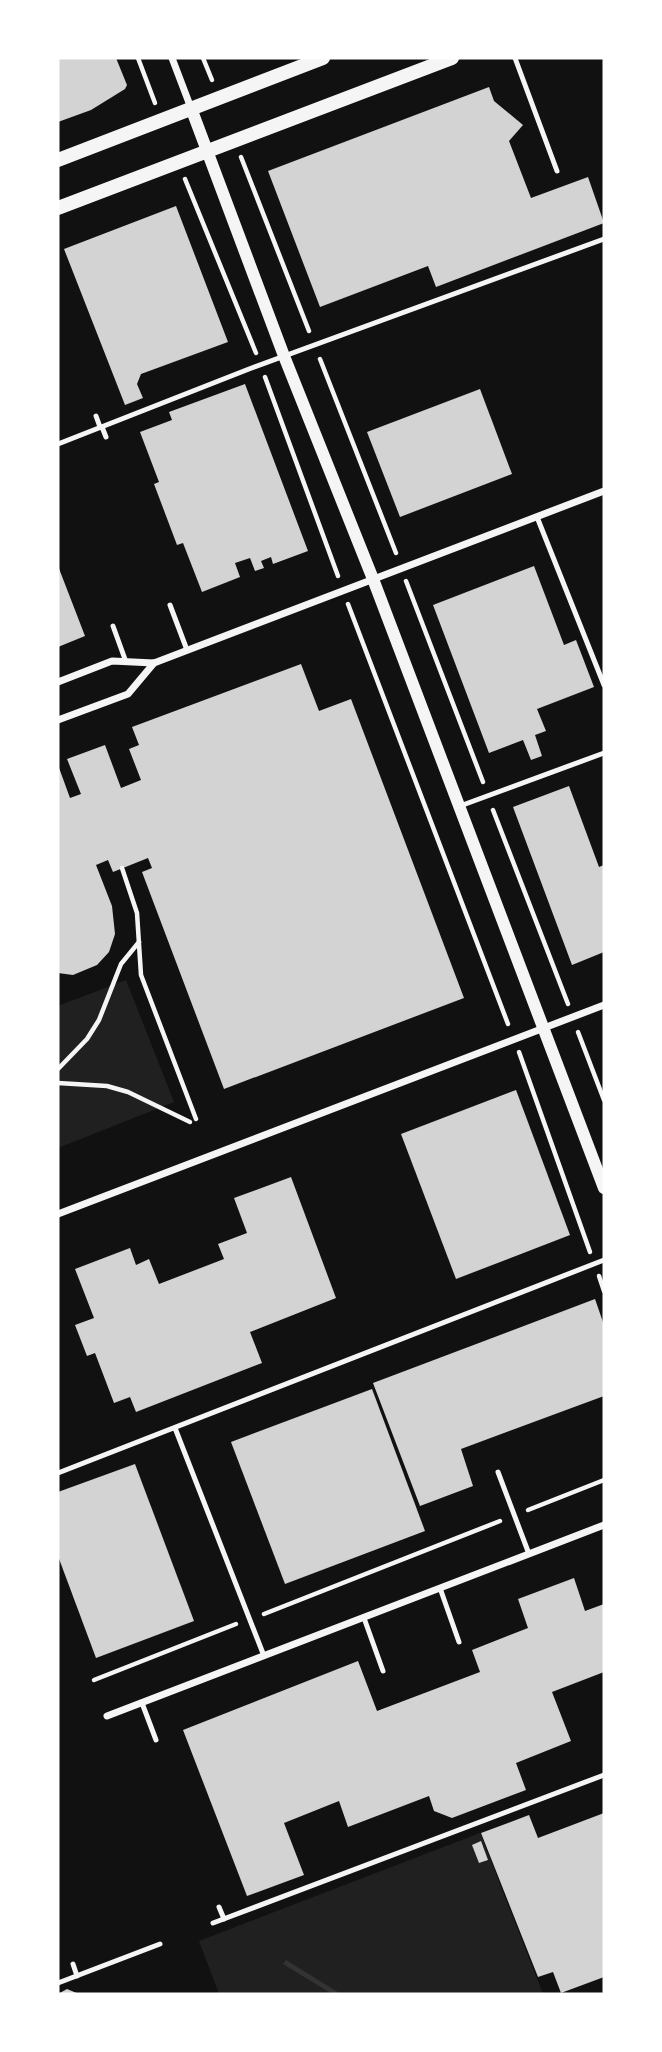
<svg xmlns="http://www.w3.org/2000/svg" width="662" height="2052" font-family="'PT Sans',sans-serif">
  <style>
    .green { fill: #202020 }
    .water { fill: #333 }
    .building { fill: #d3d3d3 }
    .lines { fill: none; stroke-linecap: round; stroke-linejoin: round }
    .path { stroke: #f5f5f5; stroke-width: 4.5 }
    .service { stroke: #f5f5f5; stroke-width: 5 }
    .minor { stroke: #f5f5f5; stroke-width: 7 }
    .tertiary { stroke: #f5f5f5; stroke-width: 12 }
    .secondary { stroke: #f5f5f5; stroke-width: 14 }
  </style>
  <rect width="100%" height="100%" fill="#111"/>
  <g class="green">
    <polygon points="126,980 174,1102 58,1148 58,1006"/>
    <polygon points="480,1833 543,1994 219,1994 199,1941"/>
  </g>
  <polygon class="water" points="286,1960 341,1994 332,1994 283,1964"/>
  <g class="building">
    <polygon points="58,58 116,58 127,85 125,89 91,110 58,122"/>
    <polygon points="489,87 494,101 523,125 509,141 531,198 588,177 604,223 436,287 428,266 320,307 268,171"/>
    <polygon points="176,206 228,342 141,374 137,384 143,398 125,405 64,249"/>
    <polygon points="245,384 308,551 273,564 271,557 261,561 264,568 255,571 250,558 235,563 240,577 202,592 183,543 177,545 154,484 159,482 140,432 172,420 169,412"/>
    <polygon points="480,389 512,474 400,517 367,432"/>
    <polygon points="58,566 85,636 58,647"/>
    <polygon points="534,566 564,645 576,640 594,687 537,709 546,731 535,735 542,756 531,760 523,740 489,753 433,605"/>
    <polygon points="301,664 319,711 351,699 464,998 224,1089 142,872 152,868 148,858 113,872 108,860 96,865 112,906 115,934 109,952 97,965 73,975 58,973 58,765 70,798 81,794 67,759 105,745 121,788 141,780 129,749 139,745 132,727"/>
    <polygon points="569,786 599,867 604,865 604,952 572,965 513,807"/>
    <polygon points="516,1090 570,1235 456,1279 401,1134"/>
    <polygon points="291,1177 336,1298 250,1332 262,1363 136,1412 130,1397 114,1403 95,1353 87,1356 75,1325 94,1318 75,1269 130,1248 136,1265 149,1259 159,1284 224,1259 218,1244 247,1233 234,1198"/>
    <polygon points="595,1299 604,1325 604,1396 461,1449 473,1486 420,1506 373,1383"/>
    <polygon points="372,1389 425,1531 285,1584 231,1442"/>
    <polygon points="135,1464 194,1621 96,1658 58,1556 58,1492"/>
    <polygon points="574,1578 585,1611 604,1604 604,1672 552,1692 571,1741 516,1763 526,1790 452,1818 434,1811 429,1796 348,1827 339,1801 284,1823 304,1875 247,1896 183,1730 358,1661 377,1711 480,1672 472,1650 528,1628 518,1599"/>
    <polygon points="604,1813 604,1977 561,1993 553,1972 538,1977 481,1833 529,1815 538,1838"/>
    <polygon points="481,1841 488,1860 479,1863 472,1845"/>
    <polygon points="67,1989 79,1994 58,1994"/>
  </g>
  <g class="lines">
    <g class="path">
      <polyline points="138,58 155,103"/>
      <polyline points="203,58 212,80"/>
      <polyline points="241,157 309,331"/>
      <polyline points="185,179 256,353"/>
      <polyline points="320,359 396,553"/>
      <polyline points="265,377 338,576"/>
      <polyline points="406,581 483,782"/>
      <polyline points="348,604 508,1024"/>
      <polyline points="493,810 568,1004"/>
      <polyline points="122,868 137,913 141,975 196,1119"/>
      <polyline points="578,1032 604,1100"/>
      <polyline points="519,1052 590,1252"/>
      <polyline points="58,1069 87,1039 99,1020 121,964 139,942"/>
      <polyline points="58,1083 107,1086 128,1092 190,1122"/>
      <polyline points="599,1276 604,1291"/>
      <polyline points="528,1510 604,1480"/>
      <polyline points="264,1614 500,1521"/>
      <polyline points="94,1680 236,1624"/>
    </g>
    <g class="service">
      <polyline points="515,58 557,171"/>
      <polyline points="96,416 100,427"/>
      <polyline points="102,427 106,437"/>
      <polyline points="58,444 249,369 604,239"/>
      <polyline points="537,517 604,685"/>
      <polyline points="170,605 187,650"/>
      <polyline points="113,626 126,662"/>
      <polyline points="460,806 604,753"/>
      <polyline points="175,1428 264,1656"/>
      <polyline points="498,1472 529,1554"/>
      <polyline points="58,1473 604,1260"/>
      <polyline points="440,1588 459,1642"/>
      <polyline points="364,1618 383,1671"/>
      <polyline points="142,1703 156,1740"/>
      <polyline points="219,1907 224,1919"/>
      <polyline points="213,1923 604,1775"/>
      <polyline points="73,1964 77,1976"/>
      <polyline points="58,1983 160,1944"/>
    </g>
    <g class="minor">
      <polyline points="172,58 191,108"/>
      <polyline points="58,682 112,661 154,663 604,491"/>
      <polyline points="58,720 128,694 154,663"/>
      <polyline points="58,1214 604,1005"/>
      <polyline points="107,1716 604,1525"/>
    </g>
    <polyline class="tertiary" points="191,108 284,356 373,579 604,1188"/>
    <g class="secondary">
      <polyline points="58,160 323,58"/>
      <polyline points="58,208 452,58"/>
    </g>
  </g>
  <rect width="662" height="2052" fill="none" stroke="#ffffff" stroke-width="119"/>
</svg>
